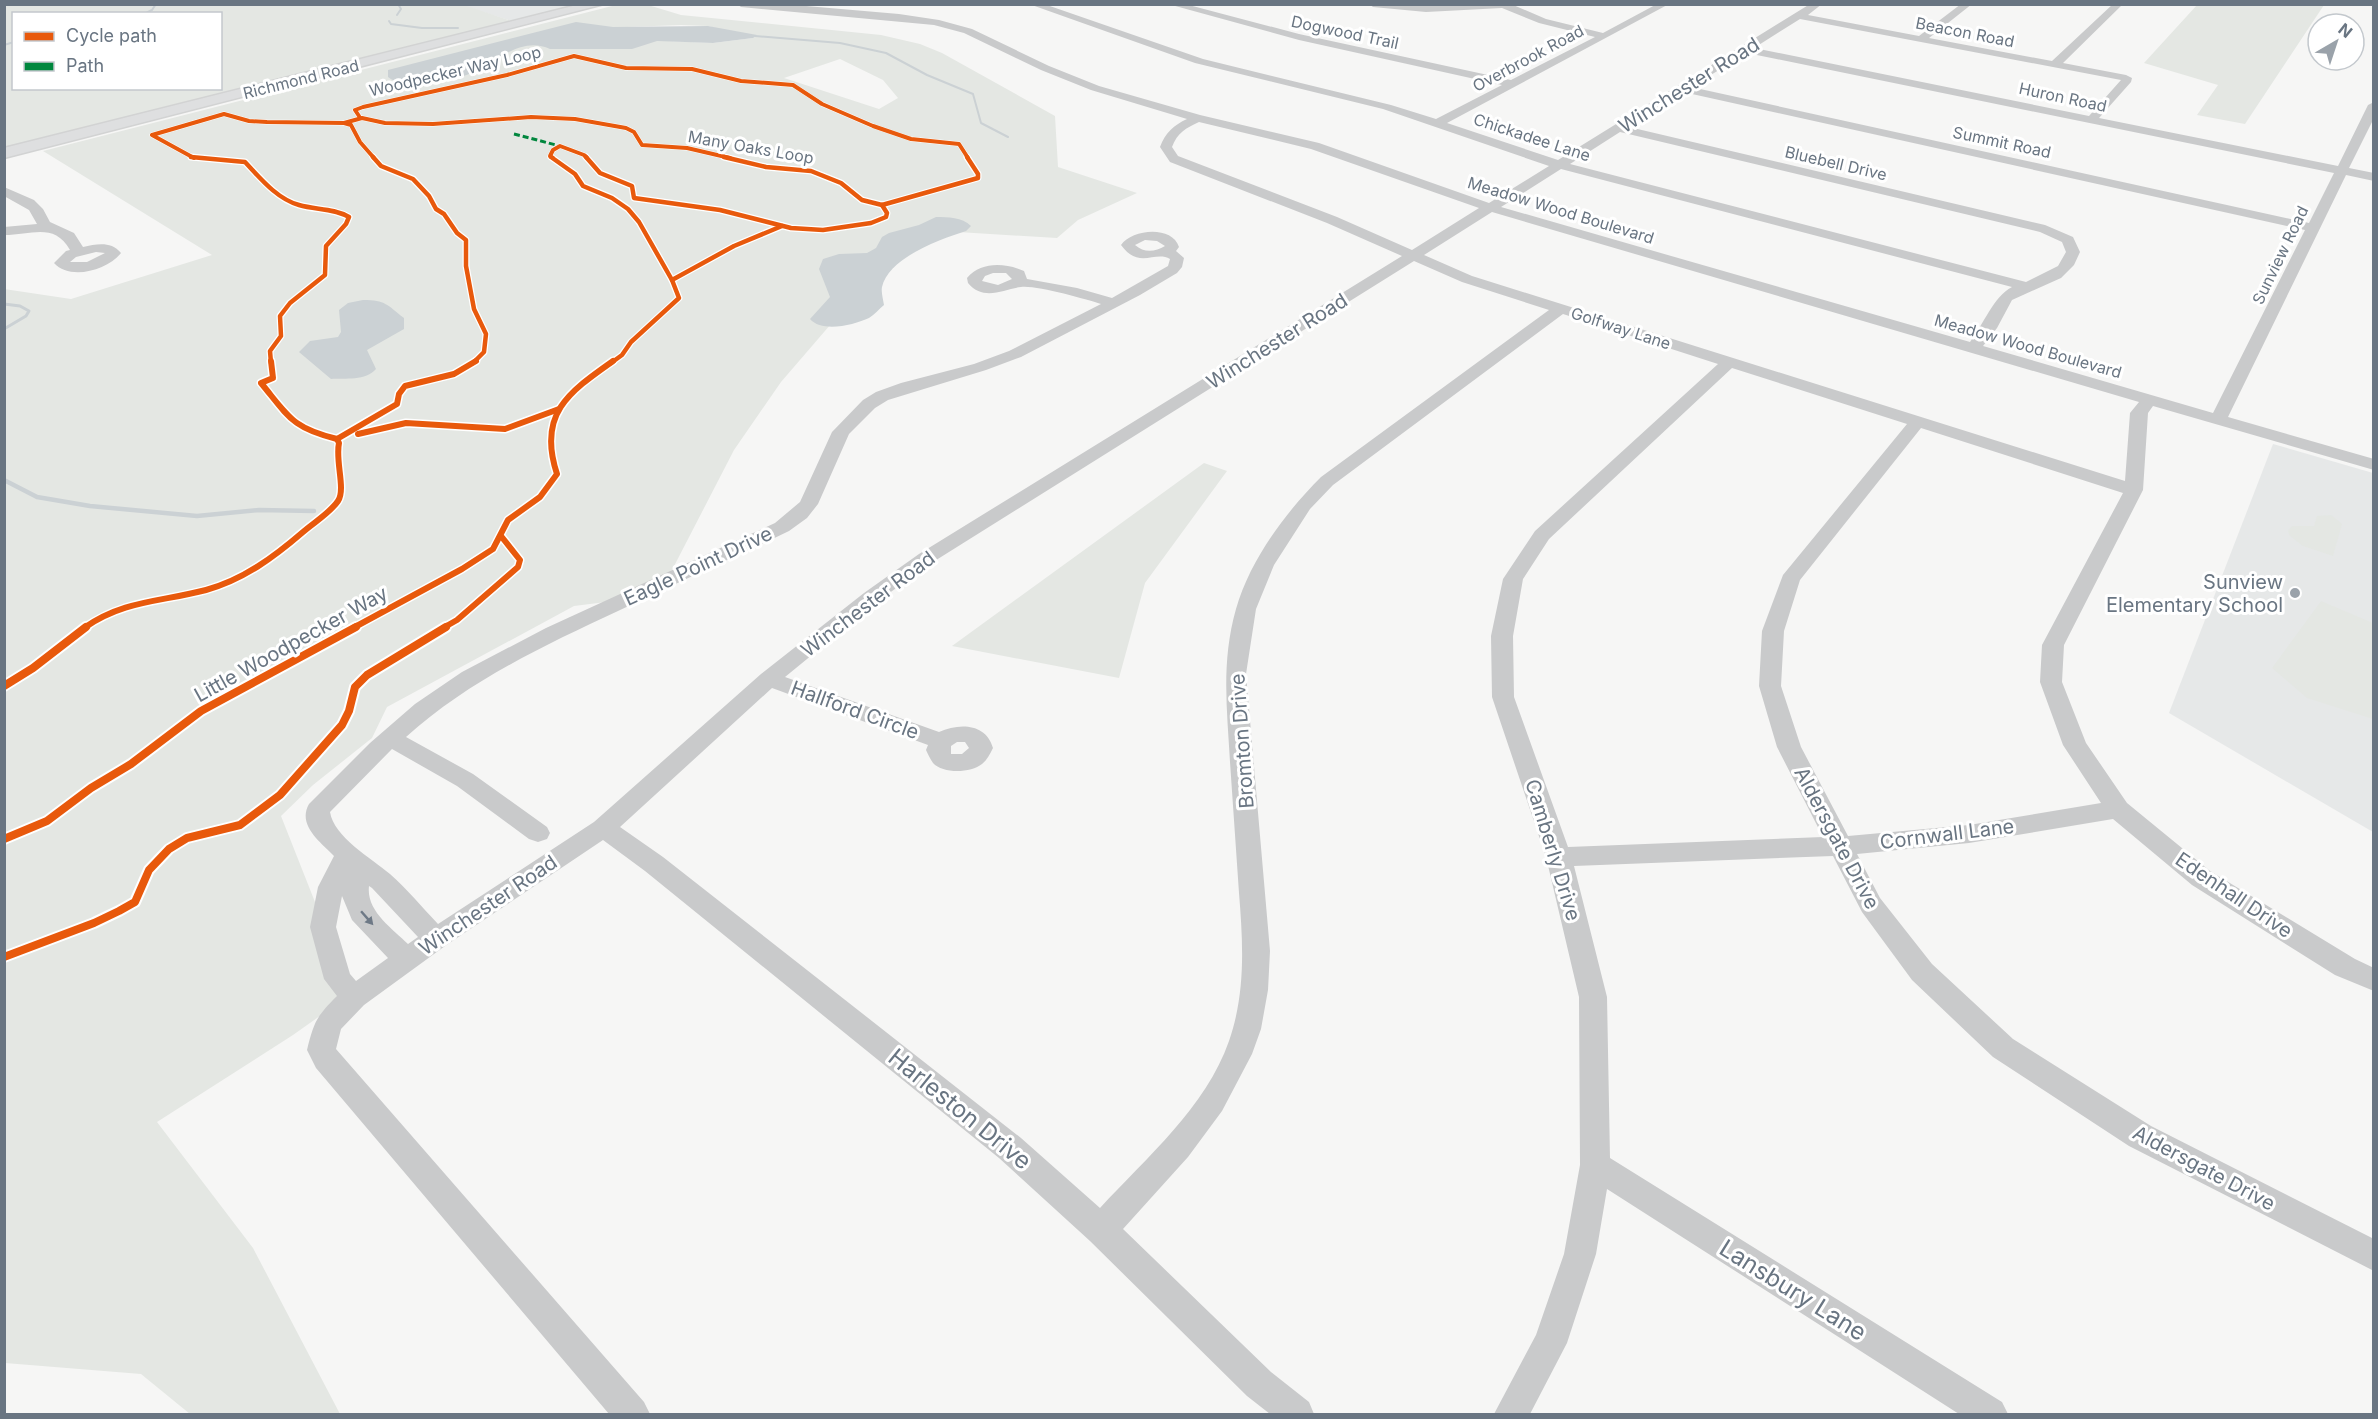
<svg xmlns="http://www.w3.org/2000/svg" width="2378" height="1419" font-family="Inter,sans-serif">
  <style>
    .built { fill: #e6e8e8 }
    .green { fill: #e4e7e3; fill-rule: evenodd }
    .water { fill: #cbd1d4 }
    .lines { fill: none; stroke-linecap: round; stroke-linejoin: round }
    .stream-far2 { stroke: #cbd1d4; stroke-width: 2 }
    .stream-far1 { stroke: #cbd1d4; stroke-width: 3 }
    .stream { stroke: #cbd1d4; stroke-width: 4.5 }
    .major-casing { stroke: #d2d3d3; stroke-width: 3 }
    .minor { fill: #c9cacb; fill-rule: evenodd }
    .major { fill: #dedfe0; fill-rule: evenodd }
    .quiet { stroke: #00873e; stroke-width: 3; stroke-dasharray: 6 3; stroke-linecap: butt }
    .cycleway-far3-casing { stroke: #fff; stroke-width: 5 }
    .cycleway-far2-casing { stroke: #fff; stroke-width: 7 }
    .cycleway-far1-casing { stroke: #fff; stroke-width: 9 }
    .cycleway-casing { stroke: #fff; stroke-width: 12 }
    .cycleway-far3 { stroke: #e8590c; stroke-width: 4 }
    .cycleway-far2 { stroke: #e8590c; stroke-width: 4.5 }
    .cycleway-far1 { stroke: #e8590c; stroke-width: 6 }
    .cycleway { stroke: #e8590c; stroke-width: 8 }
    .oneway { fill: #6e7986 }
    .poi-dot { fill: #9aa2aa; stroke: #fff; stroke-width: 2 }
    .labels { text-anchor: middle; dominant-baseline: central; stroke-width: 6; stroke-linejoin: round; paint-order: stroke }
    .far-street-label { font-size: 16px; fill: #697582; stroke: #fff }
    .street-label { font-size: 20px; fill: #697582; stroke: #fff }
    .poi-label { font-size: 20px; fill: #697582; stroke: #fff; text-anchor: end }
    .near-street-label { font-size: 24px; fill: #697582; stroke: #fff }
  </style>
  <rect width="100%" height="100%" fill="#f6f6f5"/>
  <g class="built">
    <polygon points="461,5 586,5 515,22"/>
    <polygon points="2273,444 2373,473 2373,832 2169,713"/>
  </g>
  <g class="green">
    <path d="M 461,4 L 520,24 L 5,153 L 4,5 ZM 14,14 L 220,14 L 220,88 L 14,88 Z"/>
    <path d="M 616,5 L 648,5 L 681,15 L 881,35 L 920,44 L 942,53 L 1055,116 L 1058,167 L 1137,193 L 1078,220 L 1057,238 L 942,231 L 893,252 L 781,382 L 734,450 L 671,572 L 606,602 L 574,606 L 387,707 L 372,738 L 313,785 L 281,816 L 345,978 L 341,1001 L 293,1035 L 157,1122 L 253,1248 L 340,1414 L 190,1414 L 141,1374 L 5,1363 L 4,289 L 71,299 L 212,255 L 43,151 ZM 681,25 L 708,26 L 753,38 L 713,43 L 668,41 L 627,27 ZM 840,59 L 883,80 L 898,98 L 879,109 L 784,78 Z"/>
    <polygon points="2197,5 2324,5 2245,124 2197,115 2218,85 2144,63"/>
    <polygon points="1204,463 1227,471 1145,583 1119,678 952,646"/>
    <polygon points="2331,515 2342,524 2333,556 2303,546 2289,535 2288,531 2292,526 2314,526 2317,516"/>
    <polygon points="2321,601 2373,623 2373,719 2307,698 2272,668"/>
  </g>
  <g class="water">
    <path d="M 576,22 L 613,27 L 708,26 L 757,35 L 753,38 L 713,43 L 657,41 L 632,49 L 550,49 C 521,35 495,63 469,74 C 448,82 407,92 388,77 L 388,70 Z"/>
    <path d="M 936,217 C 948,217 962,217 971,226 L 966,231 C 941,239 889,257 882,287 C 881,292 883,299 884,305 C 879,309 874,315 869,318 C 854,325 822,333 810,319 L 830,297 L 819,269 L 823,259 L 839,254 L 867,253 L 876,248 L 882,237 L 889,233 L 919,225 Z"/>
    <path d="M 363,300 C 386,300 387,305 404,318 L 404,329 L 367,350 L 376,369 C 366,381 345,378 331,379 L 299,352 L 310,341 L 338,337 L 341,332 L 339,310 L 348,303 Z"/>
  </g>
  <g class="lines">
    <g class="stream-far2">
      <polyline points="144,14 152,10 156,4"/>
      <polyline points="397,15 401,9 398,4"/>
      <polyline points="389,21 391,24 422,28 458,28"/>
      <polyline points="755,36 840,43 886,53 927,75 973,94 981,123 1008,137"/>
      <polyline points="4,45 14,42"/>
    </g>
    <polyline class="stream-far1" points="4,304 20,306 29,311 26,316 4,329"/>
    <polyline class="stream" points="4,480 37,497 90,506 197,516 259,510 314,511"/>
    <g class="major-casing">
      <polygon id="major" points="581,4 604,4 4,158 4,148"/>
    </g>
    <g class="minor">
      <path d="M 737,4 L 783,4 L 899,14 L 939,20 L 972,29 L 1049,66 L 1099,86 L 1200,115 L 1319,143 L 1489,203 L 1549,166 L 1383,109 L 1195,63 L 1029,4 L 1044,4 L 1203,59 L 1391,105 L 1436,119 L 1502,85 L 1299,40 L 1168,4 L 1185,4 L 1299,34 L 1511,80 L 1595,37 L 1539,23 L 1502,8 L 1426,12 L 1373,7 L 1369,4 L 1511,4 L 1546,19 L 1603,33 L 1657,4 L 1669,4 L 1447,123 L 1558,160 L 1810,4 L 1822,4 L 1808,15 L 1919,36 L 1961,4 L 1972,4 L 1929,38 L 2052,61 L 2113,4 L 2123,4 L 2063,63 L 2126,75 L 2132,78 L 2131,82 L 2099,118 L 2338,166 L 2368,105 L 2374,102 L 2374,118 L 2349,168 L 2374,173 L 2374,181 L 2346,175 L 2228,417 L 2374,459 L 2374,470 L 2153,406 L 2148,413 L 2143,490 L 2064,645 L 2062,682 L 2086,743 L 2127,803 L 2210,871 L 2355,959 L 2374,968 L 2374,991 L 2335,975 L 2192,885 L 2113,819 L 1969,843 L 1857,854 L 1880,898 L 1932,964 L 2013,1039 L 2151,1126 L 2374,1239 L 2374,1271 L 2129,1146 L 1993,1057 L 1912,980 L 1862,912 L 1833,856 L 1574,866 L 1607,997 L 1610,1158 L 2002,1402 L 2008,1414 L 1959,1414 L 1607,1189 L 1596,1254 L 1567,1343 L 1530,1414 L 1494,1414 L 1536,1335 L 1564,1254 L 1580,1165 L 1579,997 L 1546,857 L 1492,697 L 1491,636 L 1503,579 L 1535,531 L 1718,364 L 1563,314 L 1333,485 L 1310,509 L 1274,565 L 1256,609 L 1246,674 L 1270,951 L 1268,990 L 1261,1029 L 1252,1054 L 1222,1111 L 1188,1157 L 1123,1229 L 1271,1372 L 1309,1402 L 1314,1414 L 1270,1414 L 1247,1396 L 1090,1241 L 999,1158 L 645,871 L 603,840 L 445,946 L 364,1005 L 341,1029 L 336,1049 L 644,1402 L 650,1414 L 609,1414 L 316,1068 L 307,1050 C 314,1022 316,1017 337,996 L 324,979 L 310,927 L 318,887 L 334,856 C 320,842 297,825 309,804 L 370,743 L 415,704 L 462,672 L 546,628 L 775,523 L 800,502 L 832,432 L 863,400 L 876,392 L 901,383 L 974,364 L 1009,351 L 1101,304 C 1085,299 1036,285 1021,287 C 1004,289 984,302 968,283 L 967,278 C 981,261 1006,263 1024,271 L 1027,279 L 1077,288 L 1112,298 L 1168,266 L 1170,259 C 1155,250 1139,270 1121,245 C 1132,229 1172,225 1179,247 L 1176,251 L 1184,258 L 1182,267 L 1177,273 L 1140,295 L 1021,357 L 986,370 L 888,400 L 875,408 L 849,434 L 818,504 L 807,518 L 789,531 C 732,558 675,584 618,611 C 543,646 468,681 406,737 L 473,774 L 547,827 L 550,833 L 547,839 L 538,842 L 529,839 L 457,786 L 392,749 L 330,812 C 334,837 371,858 390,874 C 407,889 422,907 438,924 L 594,822 L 761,674 L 864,593 L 919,554 L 1402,256 L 1327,223 L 1170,162 L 1160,147 C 1165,133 1174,125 1187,119 L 1091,90 L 1041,70 L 964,33 L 934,25 L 741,7 ZM 1800,19 L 2121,80 L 2089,116 L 1754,48 ZM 1747,53 L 2334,173 L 2309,223 L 1691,87 ZM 1683,92 L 2305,230 L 2213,413 L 1983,346 L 1997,328 L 2012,300 L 2061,278 L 2074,265 L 2080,252 L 2073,237 L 2045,225 L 1629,127 ZM 1199,122 L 1311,149 L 1479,208 L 1412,250 L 1337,217 L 1178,156 L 1172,147 C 1177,133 1186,128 1199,122 ZM 1620,132 L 2040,232 L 2062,242 L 2066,252 L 2058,266 L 2026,282 L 1570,164 ZM 1561,169 L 2012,287 C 1993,297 1984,324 1970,342 L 1501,207 ZM 1492,212 L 2139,402 L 2130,413 L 2125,481 L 1472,276 L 1424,255 ZM 1145,240 L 1157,241 L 1165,246 C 1155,252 1144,253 1135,245 ZM 1414,261 L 1462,282 L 1549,310 L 1321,477 C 1285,513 1250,560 1236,609 C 1221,662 1227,709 1230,762 C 1233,806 1236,849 1239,893 C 1243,943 1246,992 1229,1041 C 1206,1107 1146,1158 1100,1208 L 1021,1138 L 663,857 L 620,827 L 772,688 L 928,745 L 926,750 C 928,754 930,759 933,763 C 943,774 971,773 982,764 C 987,760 990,754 993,748 C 986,723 959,723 939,732 L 785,677 L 878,601 L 933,562 ZM 993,273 L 1006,273 L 1012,279 L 998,285 L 982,281 L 985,276 ZM 1732,368 L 1907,424 L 1783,575 L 1762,631 L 1759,686 L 1777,747 L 1823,837 L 1568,847 L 1514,697 L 1513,636 L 1523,579 L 1549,539 ZM 1921,428 L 2123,493 L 2042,645 L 2040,682 L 2063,745 L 2101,803 L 1969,825 L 1848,836 L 1801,747 L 1781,686 L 1784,631 L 1800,580 ZM 957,742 L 965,742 L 969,748 L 962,754 L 951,754 L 951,746 ZM 369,886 L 372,888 L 418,937 L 408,944 C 392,928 366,911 369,886 ZM 342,896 L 352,920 L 388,958 L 356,981 L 350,974 L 336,927 Z"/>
      <path d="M 4,187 L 34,200 L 43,209 L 50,222 L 74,233 L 83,247 C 97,244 111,241 121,253 C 108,270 70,281 54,263 L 66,251 L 70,250 C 54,222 32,235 4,235 L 4,227 L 37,224 L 29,210 L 4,196 ZM 96,252 L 105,253 L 87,262 L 70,262 L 76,257 Z"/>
    </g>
    <use href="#major" class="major"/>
    <polyline class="quiet" points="514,134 560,146"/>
    <g class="cycleway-far3-casing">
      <g id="cycleway-far3">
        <polyline points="359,116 355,110 363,107 507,75 574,56 626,68 692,69 741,81 793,85 822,104 873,126 911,139 959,144 968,158"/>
        <polyline points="344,123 351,125 360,142 374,158"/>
        <polyline points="194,158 152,135 224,114 249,121 267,122 344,123 362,118 385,123 433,124 531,117 575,119 626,128 634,132 642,145 687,148 730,158"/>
        <polyline points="553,158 550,156 553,150 560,146 584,155 587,158"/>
      </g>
    </g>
    <g class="cycleway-far2-casing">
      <g id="cycleway-far2">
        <path d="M 191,157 L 245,162 C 260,178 277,199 299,205 C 316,210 333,208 349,217 L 346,224 L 326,246 L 325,275 L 290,303 L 280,316 L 281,336 L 270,351 L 271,363"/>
        <polyline points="373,157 381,166 413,179 429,196 436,209 444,214 457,233 466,240 466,266 474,309 486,334 484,352 473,363"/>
        <polyline points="551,157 575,174 583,186 612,198 628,209 639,222 672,280 679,298 631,342 622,355 611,363"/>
        <polyline points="586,157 600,173 632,186 634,198 720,210 791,228 823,230 871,223 886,217 887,213 882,205"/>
        <polyline points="724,157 766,167 811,171 841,183 862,200 882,205"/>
        <polyline points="882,205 978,178 978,174 967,157"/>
        <polyline points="672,280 734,246 782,226"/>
      </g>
    </g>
    <g class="cycleway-far1-casing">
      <g id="cycleway-far1">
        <path d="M 271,361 L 273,378 L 261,383 C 289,417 292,428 337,439"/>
        <polyline points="358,434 406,423 505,429 559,409"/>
        <polyline points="337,439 397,404 399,394 405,386 454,374 476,361"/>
        <path d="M 84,628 C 124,600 161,602 206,590 C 243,580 274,557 303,532 C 313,523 330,513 338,501 C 346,489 335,461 339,443 L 337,439"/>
        <path d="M 353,628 L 462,569 L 493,549 L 508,520 L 540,497 L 557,474 C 537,414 569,392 613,361"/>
        <polyline points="443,628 457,620 518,567 520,560 501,536"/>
      </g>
    </g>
    <g class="cycleway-casing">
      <g id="cycleway">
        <polyline points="4,686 33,668 86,627"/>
        <polyline points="4,839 47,821 91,788 131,764 201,711 356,627"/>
        <polyline points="4,957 94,923 119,911 135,902 149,870 169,849 187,838 240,825 280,795 342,725 349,711 355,687 367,675 446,627"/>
      </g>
    </g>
    <use href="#cycleway-far3" class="cycleway-far3"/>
    <use href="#cycleway-far2" class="cycleway-far2"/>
    <use href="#cycleway-far1" class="cycleway-far1"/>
    <use href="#cycleway" class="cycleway"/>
  </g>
  <defs><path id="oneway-solid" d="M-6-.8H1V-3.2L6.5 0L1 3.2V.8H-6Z" transform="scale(1.5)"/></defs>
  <use class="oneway" href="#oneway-solid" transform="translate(367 918) rotate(49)"/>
  <circle class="poi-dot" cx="2295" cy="593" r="6"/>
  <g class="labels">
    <g class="far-street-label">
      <text transform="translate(1345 32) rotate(12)">Dogwood Trail</text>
      <text transform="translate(1965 32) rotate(11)">Beacon Road</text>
      <text transform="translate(1528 58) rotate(-28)">Overbrook Road</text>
      <text transform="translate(455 71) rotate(-13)">Woodpecker Way Loop</text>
      <text transform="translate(301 79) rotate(-14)">Richmond Road</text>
      <text transform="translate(2063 97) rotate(12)">Huron Road</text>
      <text transform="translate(1532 137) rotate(18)">Chickadee Lane</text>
      <text transform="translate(2002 142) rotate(12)">Summit Road</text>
      <text transform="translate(751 147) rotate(10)">Many Oaks Loop</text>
      <text transform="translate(1836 163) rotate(13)">Bluebell Drive</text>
      <text transform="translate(1561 210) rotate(17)">Meadow Wood Boulevard</text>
      <text transform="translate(2280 255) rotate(-64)">Sunview Road</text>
      <text transform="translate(1621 328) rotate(18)">Golfway Lane</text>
      <text transform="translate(2028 346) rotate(16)">Meadow Wood Boulevard</text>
    </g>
    <g class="street-label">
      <text transform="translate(1689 85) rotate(-32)">Winchester Road</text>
      <text transform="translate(1277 341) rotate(-32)">Winchester Road</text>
      <text transform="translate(698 566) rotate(-25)">Eagle Point Drive</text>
      <text transform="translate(868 604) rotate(-37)">Winchester Road</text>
      <text transform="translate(291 644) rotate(-29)">Little Woodpecker Way</text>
      <text transform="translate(855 710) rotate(20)">Hallford Circle</text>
      <text transform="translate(1242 741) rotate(-94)">Bromton Drive</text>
      <text transform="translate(1947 834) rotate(-7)">Cornwall Lane</text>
      <text transform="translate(1837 838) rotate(62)">Aldersgate Drive</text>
      <text transform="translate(1553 850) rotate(73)">Camberly Drive</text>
      <text transform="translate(2234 895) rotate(34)">Edenhall Drive</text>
      <text transform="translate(488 905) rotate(-34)">Winchester Road</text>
      <text transform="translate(2204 1168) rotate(28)">Aldersgate Drive</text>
    </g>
    <g class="poi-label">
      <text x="2283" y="582">Sunview<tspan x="2283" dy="23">Elementary School</tspan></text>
    </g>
    <g class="near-street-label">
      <text transform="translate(960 1109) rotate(39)">Harleston Drive</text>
      <text transform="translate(1793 1290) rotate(32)">Lansbury Lane</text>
    </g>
  </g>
  <rect width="2378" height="1419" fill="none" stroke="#697582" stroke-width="12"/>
  <rect x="12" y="12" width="210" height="78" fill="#ffffff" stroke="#c3c8cd" stroke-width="1.5"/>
  <rect x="24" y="32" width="30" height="9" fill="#e8590c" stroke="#c3c8cd" stroke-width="1.5"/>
  <text x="66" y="42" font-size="18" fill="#697582">Cycle path</text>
  <rect x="24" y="62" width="30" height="9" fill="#00873e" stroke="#c3c8cd" stroke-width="1.5"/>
  <text x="66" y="72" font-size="18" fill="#697582">Path</text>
  <g transform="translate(2336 42) rotate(39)"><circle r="28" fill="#ffffff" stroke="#c3c8cd" stroke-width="1.5"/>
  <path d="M0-4.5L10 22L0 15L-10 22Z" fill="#9aa2aa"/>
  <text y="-9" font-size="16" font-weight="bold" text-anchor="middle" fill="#697582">N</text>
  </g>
</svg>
